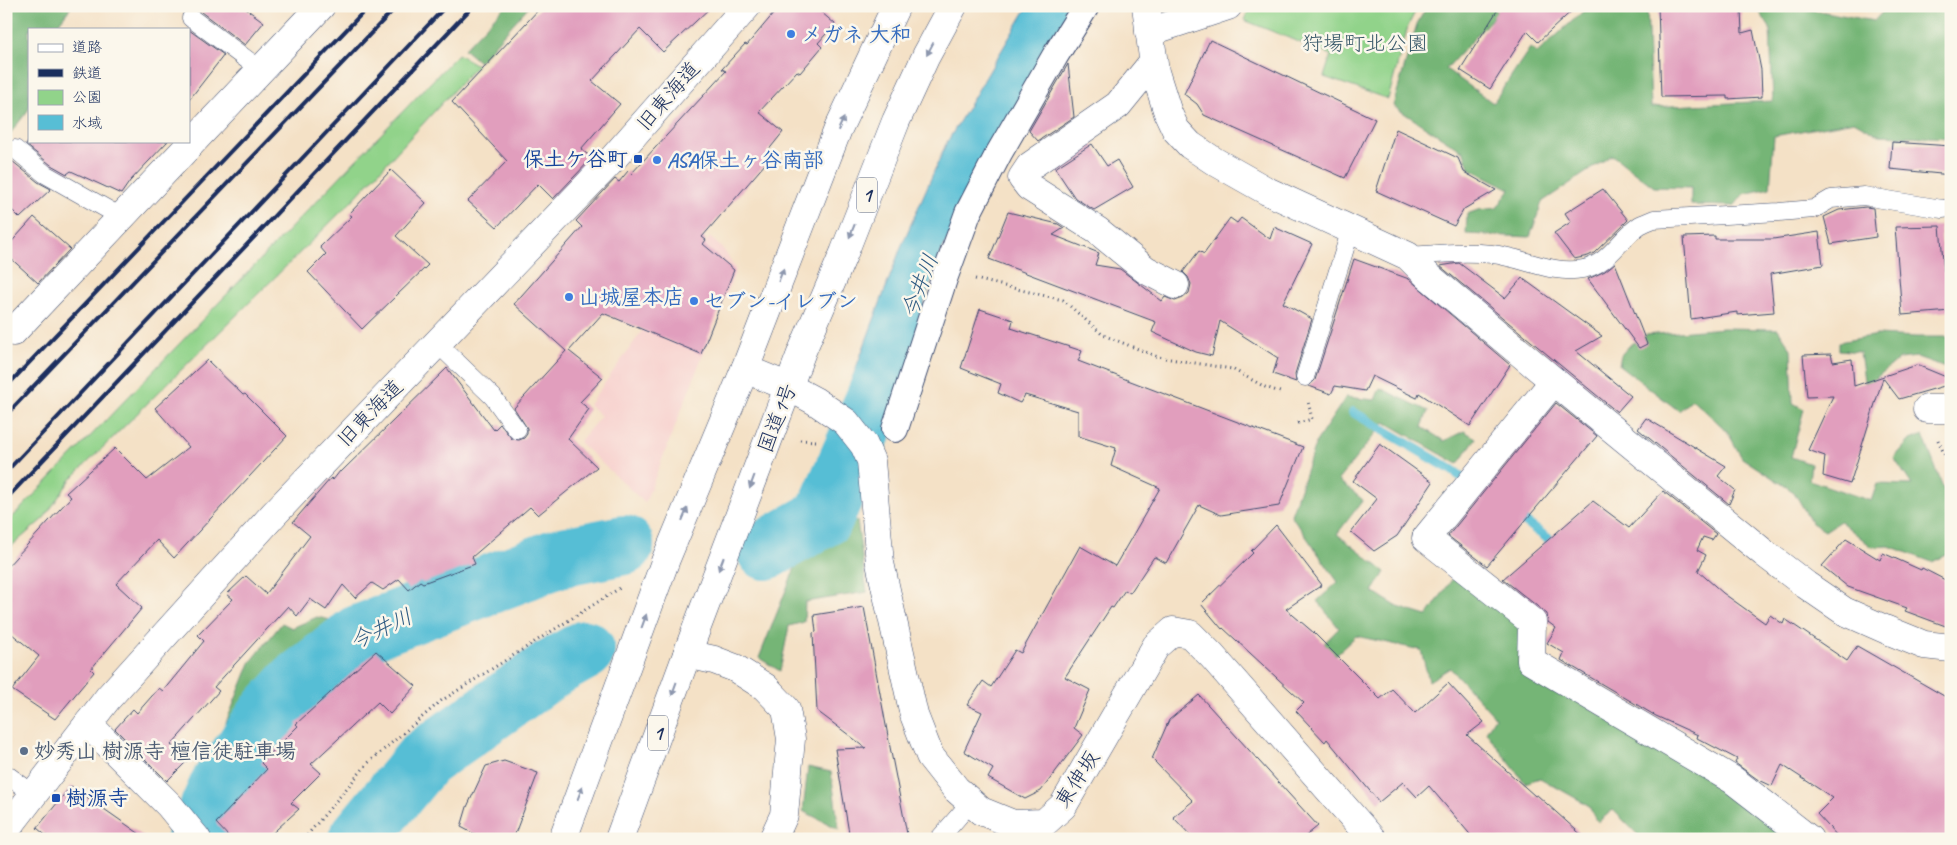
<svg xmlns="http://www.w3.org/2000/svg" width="1957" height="845" font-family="Caveat,'Klee One',sans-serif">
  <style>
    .built { fill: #f7d0cd }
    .green { fill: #91d38a; stroke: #568174 }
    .forest { fill: #74b576; stroke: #48726a }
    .water { fill: #57bed5; stroke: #39769a }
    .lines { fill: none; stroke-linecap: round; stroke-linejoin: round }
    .stream { stroke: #57bed5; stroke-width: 10 }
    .river { stroke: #57bed5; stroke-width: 60 }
    .building { fill: #e19ebd }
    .service-casing { stroke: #3c4a6e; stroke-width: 19 }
    .pedestrian-casing { stroke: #3c4a6e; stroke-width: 28 }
    .minor-casing { stroke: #3c4a6e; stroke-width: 29 }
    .tertiary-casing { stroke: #3c4a6e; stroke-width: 29 }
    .trunk-casing { stroke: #3c4a6e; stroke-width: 29 }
    .path { stroke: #3c4a6e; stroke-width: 3; stroke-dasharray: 1 4; stroke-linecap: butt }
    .service { stroke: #fff; stroke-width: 18 }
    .pedestrian { stroke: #fff; stroke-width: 26 }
    .minor { stroke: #fff; stroke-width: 28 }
    .tertiary { stroke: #fff; stroke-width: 28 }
    .trunk { stroke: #fff; stroke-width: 28 }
    .rail { stroke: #1b2f5e; stroke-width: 4 }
    .oneway { fill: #8d97ae }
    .shop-dot { fill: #3f7fe0; stroke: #fbf7ec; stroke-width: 2 }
    .transit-dot { fill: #1a4fb4; stroke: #fbf7ec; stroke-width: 2 }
    .service-dot { fill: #5c6f8a; stroke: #fbf7ec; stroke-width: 2 }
    .labels { text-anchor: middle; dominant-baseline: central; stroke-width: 5; stroke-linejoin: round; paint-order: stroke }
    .shield { fill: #fbf7ec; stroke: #5e6b89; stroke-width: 1 }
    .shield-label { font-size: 20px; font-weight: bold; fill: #1b2f5e }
    .shop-label { font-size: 21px; font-weight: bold; fill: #366cbe; stroke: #fbf7ec; text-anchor: start }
    .park-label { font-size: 21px; fill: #385869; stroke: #fbf7ec }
    .street-label { font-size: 21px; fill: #1b2f5e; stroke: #fbf7ec }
    .transit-label { font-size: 21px; font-weight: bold; fill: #164399; stroke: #fbf7ec; text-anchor: end }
    .service-label { font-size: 21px; font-weight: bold; fill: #4e5e75; stroke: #fbf7ec; text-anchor: start }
    .water-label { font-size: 22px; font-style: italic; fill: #2d5a82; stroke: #fbf7ec }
  </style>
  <rect width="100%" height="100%" fill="#fbf7ec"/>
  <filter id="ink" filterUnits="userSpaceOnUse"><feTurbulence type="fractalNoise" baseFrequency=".02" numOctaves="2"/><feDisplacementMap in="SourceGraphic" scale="10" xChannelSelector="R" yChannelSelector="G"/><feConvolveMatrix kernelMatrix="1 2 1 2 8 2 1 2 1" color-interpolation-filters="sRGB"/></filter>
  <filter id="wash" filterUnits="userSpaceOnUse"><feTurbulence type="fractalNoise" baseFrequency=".0096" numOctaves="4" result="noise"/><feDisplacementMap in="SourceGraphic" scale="20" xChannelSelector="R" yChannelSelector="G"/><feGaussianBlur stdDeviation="1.12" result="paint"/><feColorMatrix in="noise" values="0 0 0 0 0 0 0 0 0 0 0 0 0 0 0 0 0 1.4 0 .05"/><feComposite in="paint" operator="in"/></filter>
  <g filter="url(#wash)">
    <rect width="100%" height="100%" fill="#f4e1c6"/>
    <polygon class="built" points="710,237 724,250 736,270 645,503 579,442 601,416 589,405 695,257"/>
    <g class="green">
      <polygon points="1265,6 1418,6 1408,26 1388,99 1324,77 1331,55 1244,20 1247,13"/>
      <polygon points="458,54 477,65 351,202 71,479 44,518 6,551 6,524"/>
    </g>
    <g class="forest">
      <polygon points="6,6 72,6 54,29 29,29 29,109 6,139"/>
      <polygon points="505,6 529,6 479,62 464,49"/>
      <polygon points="1427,6 1493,6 1497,13 1446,69 1493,103 1530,48 1537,53 1589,6 1609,6 1616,11 1626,6 1647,6 1651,107 1773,101 1770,28 1756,6 1792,6 1874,21 1888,6 1914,6 1925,11 1931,6 1951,7 1951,138 1879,135 1854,121 1774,136 1770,188 1744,194 1734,206 1691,205 1691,188 1654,187 1612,155 1542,202 1530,237 1466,234 1467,214 1478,210 1497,208 1510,189 1469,168 1464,152 1393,106 1417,24"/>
      <polygon points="1723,328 1778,329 1791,349 1793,403 1804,409 1791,457 1811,464 1809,480 1871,501 1877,484 1912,485 1894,458 1910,440 1923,435 1951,508 1951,553 1932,562 1889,546 1872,547 1840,521 1825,531 1812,523 1794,492 1742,458 1727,431 1692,399 1679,411 1619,365 1621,355 1631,344 1646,335"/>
      <polygon points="1877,335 1916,337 1951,337 1951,369 1917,357 1899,359 1877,377 1876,387 1865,387 1860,352 1839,350 1839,342"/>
      <polygon points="1380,388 1428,411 1422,427 1444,441 1464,431 1476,438 1458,464 1385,422 1338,480 1363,500 1337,534 1385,572 1373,592 1398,607 1427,616 1455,575 1522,624 1519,666 1728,788 1791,839 1642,839 1613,810 1598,822 1588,805 1540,778 1525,783 1486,732 1495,717 1450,668 1429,681 1421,650 1356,636 1296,692 1286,683 1339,628 1317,601 1338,582 1291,515 1316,442 1346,397 1375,400"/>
      <polygon points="845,513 857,521 867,592 805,602 804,622 789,626 780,671 759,658 798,560 818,546"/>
      <polygon points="317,617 354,625 370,641 350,663 362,674 355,682 339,671 253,755 228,790 211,760 250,663 282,623 292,628"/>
      <polygon points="808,767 831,772 839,829 803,811"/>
    </g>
    <polygon class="water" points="1028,6 1071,6 942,250 884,417 850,384 901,247 946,144"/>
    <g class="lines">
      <g class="stream">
        <polyline points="1353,412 1452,470 1470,483"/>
        <polyline points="1515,515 1560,547"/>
      </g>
      <g class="river">
        <polyline points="766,550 824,517 891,363 904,328"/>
        <polyline points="196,839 219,786 268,714 296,683 358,635 558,558 624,545"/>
        <polyline points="358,839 424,759 551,669 585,650"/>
      </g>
    </g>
    <g id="blocks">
      <g class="building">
        <polygon points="189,6 242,6 264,22 245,45 197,9 189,8"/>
        <polygon points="542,6 712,6 663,52 640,29 592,81 620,104 581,149 592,158 553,199 538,184 497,227 468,201 507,161 452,102"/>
        <polygon points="780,6 814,6 835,24 818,43 822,47 800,73 797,71 759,112 783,132 767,152 772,156 702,237 706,240 703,244 734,270 701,354 603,313 569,351 603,378 580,402 589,409 568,439 597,467 538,515 530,507 472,557 475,564 423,583 420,581 409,590 399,579 383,590 372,583 355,598 343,585 326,610 310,599 297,616 288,606 214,687 219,691 171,745 188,760 167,781 115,729 133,709 137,713 159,688 163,691 204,641 198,635 233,599 227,594 246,576 266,594 310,536 293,522 331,478 333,480 340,471 341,472 447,368 494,430 500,424 512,439 519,440 524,438 527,434 527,428 514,408 566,351 514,304 582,227 576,221 615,179 619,182 628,171 631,174 726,71 722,69 745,44 747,45"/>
        <polygon points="1500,6 1577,6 1538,42 1527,31 1490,89 1460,70"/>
        <polygon points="1658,6 1741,10 1742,33 1753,30 1761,70 1762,97 1727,99 1727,96 1661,97"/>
        <polygon points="189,30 224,55 189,100"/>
        <polygon points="1210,40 1375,119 1345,178 1204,115 1197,104 1184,94"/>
        <polygon points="1068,64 1074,117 1038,141 1029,131"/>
        <polygon points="1396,129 1458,158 1464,172 1496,190 1464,209 1454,226 1376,191"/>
        <polygon points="29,141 168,141 130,181 121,194 71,171 67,174 51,165 26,145"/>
        <polygon points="1892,142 1951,146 1951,175 1890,169"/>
        <polygon points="1092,144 1107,166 1117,160 1133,187 1094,210 1075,198 1055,168"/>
        <polygon points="12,161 38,182 51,189 20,218 6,204 6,168"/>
        <polygon points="391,170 426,203 396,236 428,265 362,329 308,272 326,254 320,247 352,216 349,214"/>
        <polygon points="1603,189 1628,220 1594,253 1588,256 1574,259 1554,233 1571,222 1565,213"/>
        <polygon points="1866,207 1873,208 1876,237 1831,244 1824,217 1839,210"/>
        <polygon points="1008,212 1058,224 1064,228 1053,235 1099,253 1095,265 1120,269 1162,301 1165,297 1175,301 1183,298 1189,293 1191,284 1188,277 1183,272 1199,251 1204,254 1230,218 1237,223 1241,218 1270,239 1274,227 1312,244 1283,303 1312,319 1295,374 1296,382 1273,374 1278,358 1220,321 1212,356 1196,352 1152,332 1156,322 989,259"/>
        <polygon points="34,217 70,249 38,283 6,254 6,248"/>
        <polygon points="1940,226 1944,272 1951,272 1951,311 1902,315 1895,227"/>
        <polygon points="1819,232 1823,265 1770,274 1774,312 1737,315 1737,312 1691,319 1684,237 1715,236 1715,239 1773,239"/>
        <polygon points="1354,259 1409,279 1510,365 1470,426 1419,393 1417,398 1372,376 1365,391 1335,386 1331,394 1309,386 1315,380"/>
        <polygon points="1459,263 1505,298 1522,278 1602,336 1576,351 1631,396 1617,412 1440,266"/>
        <polygon points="1615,263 1647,344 1639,348 1588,279 1605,271"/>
        <polygon points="980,309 1013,320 1011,328 1082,351 1078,361 1303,447 1279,506 1221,515 1199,505 1166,563 1154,557 1130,593 1125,590 1113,608 1111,607 1065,677 1090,690 1074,728 1083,735 1041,791 1025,799 988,778 993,769 964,751 982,712 967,705 983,681 991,687 1015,650 1021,653 1080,546 1115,566 1160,488 1111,466 1116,448 1078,436 1078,411 1025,395 1020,403 998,393 1001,384 961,368"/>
        <polygon points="1831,354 1833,362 1852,359 1854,386 1917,365 1951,379 1951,384 1899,399 1883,378 1850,484 1823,476 1825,456 1808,450 1833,396 1807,397 1803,355"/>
        <polygon points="207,360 243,395 245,394 287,436 174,558 157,540 116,584 142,608 91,669 94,672 55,719 12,690 39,656 6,629 6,568 71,497 66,493 115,448 147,480 189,447 155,408"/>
        <polygon points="1556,403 1597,436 1487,566 1448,536"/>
        <polygon points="1646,418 1726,466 1718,476 1735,490 1729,504 1638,429"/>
        <polygon points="1380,444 1433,482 1397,536 1374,551 1351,532 1377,499 1353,481"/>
        <polygon points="1663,491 1716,534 1712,540 1703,537 1697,550 1706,555 1698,571 1723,593 1765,623 1770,615 1783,624 1785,619 1847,661 1857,646 1951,700 1951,839 1840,839 1817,814 1833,798 1782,765 1772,786 1757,779 1735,763 1737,759 1697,738 1698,735 1656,716 1561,660 1564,653 1547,643 1556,628 1548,622 1547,614 1503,579 1593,501 1629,528"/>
        <polygon points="1276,525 1322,585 1286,609 1314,633 1380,699 1392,689 1415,713 1448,683 1484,722 1467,735 1535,796 1537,795 1586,839 1474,839 1429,786 1417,797 1403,782 1379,802 1327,739 1325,742 1296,711 1304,703 1223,628 1222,629 1201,604 1253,553 1251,551"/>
        <polygon points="1846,539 1880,560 1883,553 1921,570 1922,568 1951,583 1951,628 1905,611 1907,608 1848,587 1822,566"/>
        <polygon points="864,607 890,747 908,839 850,839 835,749 866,748 817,711 813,633 816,632 814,615"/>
        <polygon points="376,651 416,686 390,714 378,702 311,764 321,773 291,803 299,809 266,839 231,839 216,823 267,769 261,763 298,726 296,724"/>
        <polygon points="1199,695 1318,826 1302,839 1194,839 1173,817 1193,801 1152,759 1169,720"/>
        <polygon points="504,761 538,773 513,839 484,839 461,827 467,807 486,766"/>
        <polygon points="71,786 147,839 50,839 37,828"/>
      </g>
    </g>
  </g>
  <g filter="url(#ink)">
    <use href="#blocks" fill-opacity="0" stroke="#3c4a6e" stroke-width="1"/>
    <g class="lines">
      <g class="service-casing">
        <g id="service">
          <polyline points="191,18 261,70"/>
          <polyline points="15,149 45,174 121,217"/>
          <path d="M 1408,256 C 1436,254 1464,251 1492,254 C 1522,257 1552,275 1583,269 C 1609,264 1619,239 1640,225 C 1644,223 1649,221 1654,219 L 1779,212 L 1814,209 L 1831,199 L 1864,196 L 1942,209 L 1951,208"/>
          <polyline points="437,343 493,397 517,430"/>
          <polyline points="1305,377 1351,229"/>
          <polyline points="6,774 33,794"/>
          <polyline points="939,839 971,802"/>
        </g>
      </g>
      <g class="pedestrian-casing">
        <polyline id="pedestrian" points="895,429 944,279 968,213 999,153 1055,56 1086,6"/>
      </g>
      <g class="minor-casing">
        <g id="minor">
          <polyline points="1146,6 1155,72 1168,113 1176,130 1190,145 1214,161 1267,191 1408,256 1428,276 1554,381 1764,553 1806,585 1844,611 1887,630 1924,645 1951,648"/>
          <polyline points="1149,32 1228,6"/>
          <polyline points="1153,62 1118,105 1030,166 1022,178 1029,187 1098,231 1146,270 1175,285"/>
          <polyline points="13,332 321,6"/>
          <polyline points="745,369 789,387 815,401 846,422 864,445 871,461 880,563 914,715 930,756 956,789 981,811 1013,824 1044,823 1063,806 1156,646 1173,631 1190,634 1212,656 1372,839"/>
          <polyline points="1554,381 1426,538 1532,622 1531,661 1733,780 1809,839"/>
          <polyline points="1927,409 1951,409"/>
          <polyline points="687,654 714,660 735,668 765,687 786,709 791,739 784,815 773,839"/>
          <polyline points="88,724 169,805 197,839"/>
        </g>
      </g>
      <g class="tertiary-casing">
        <polyline id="tertiary" points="6,830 108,698 274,514 609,163 747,6"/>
      </g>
      <g class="trunk-casing">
        <g id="trunk">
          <polyline points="563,839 666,559 745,369 838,129 896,6"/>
          <polyline points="619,839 697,627 802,351 844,253 896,121 926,56 953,6"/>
        </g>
      </g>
      <g class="path">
        <polyline points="975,279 1063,300 1103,335 1158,357 1232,369 1265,387 1283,393"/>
        <polyline points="1298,423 1312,419 1308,401"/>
        <polyline points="800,440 816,441"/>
        <polyline points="1938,440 1951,469"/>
        <polyline points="304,839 368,763 441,701 620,588"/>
      </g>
      <use href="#service" class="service"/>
      <use href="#pedestrian" class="pedestrian"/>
      <use href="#minor" class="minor"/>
      <use href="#tertiary" class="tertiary"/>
      <use href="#trunk" class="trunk"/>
      <g class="rail">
        <polyline points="6,387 369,6"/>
        <polyline points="6,415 397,6"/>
        <polyline points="6,472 446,6"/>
        <polyline points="6,499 473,6"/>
      </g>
    </g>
    <defs><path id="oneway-solid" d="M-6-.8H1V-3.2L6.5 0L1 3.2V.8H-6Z" transform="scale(1.25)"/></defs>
    <g class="oneway">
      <use href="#oneway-solid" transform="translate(930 49) rotate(118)"/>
      <use href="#oneway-solid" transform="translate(841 124) rotate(-65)"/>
      <use href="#oneway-solid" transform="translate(852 231) rotate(112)"/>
      <use href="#oneway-solid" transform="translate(781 275) rotate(-69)"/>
      <use href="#oneway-solid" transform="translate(752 482) rotate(110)"/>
      <use href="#oneway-solid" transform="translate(685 514) rotate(-67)"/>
      <use href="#oneway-solid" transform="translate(721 564) rotate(111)"/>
      <use href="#oneway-solid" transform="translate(644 621) rotate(-70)"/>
      <use href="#oneway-solid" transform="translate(674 689) rotate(110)"/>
      <use href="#oneway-solid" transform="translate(580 793) rotate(-69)"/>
    </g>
  </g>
  <g class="shop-dot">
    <circle cx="791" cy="34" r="5"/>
    <circle cx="657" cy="160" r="5"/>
    <circle cx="569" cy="297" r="5"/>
    <circle cx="694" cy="301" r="5"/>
  </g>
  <g class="transit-dot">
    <rect x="633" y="154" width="10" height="10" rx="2.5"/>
    <rect x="51" y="793" width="10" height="10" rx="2.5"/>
  </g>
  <circle class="service-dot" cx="24" cy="751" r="5"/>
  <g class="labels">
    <g class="shield">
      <rect x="857" y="177.5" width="20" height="35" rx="4"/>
      <rect x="648" y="715.5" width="20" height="35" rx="4"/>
    </g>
    <g class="shield-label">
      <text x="867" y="195">1</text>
      <text x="658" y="733">1</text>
    </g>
    <g class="shop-label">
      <text x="801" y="34">メガネ 大和</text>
      <text x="667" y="160">ASA保土ヶ谷南部</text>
      <text x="579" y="297">山城屋本店</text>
      <text x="704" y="301">セブン-イレブン</text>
    </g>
    <g class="park-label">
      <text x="1365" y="43">狩場町北公園</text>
    </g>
    <g class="street-label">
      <text transform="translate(668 96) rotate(-49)">旧東海道</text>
      <text transform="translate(370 413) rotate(-46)">旧東海道</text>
      <text transform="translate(777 418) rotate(-69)">国道1号</text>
      <text transform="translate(1077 779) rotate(-57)">東伸坂</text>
    </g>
    <g class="transit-label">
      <text x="628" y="159">保土ケ谷町</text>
      <text x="66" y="798" text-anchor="start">樹源寺</text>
    </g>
    <g class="service-label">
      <text x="34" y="751">妙秀山 樹源寺 檀信徒駐車場</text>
    </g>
    <g class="water-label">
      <text transform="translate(920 286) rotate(-69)">今井川</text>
      <text transform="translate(381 629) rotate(-25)">今井川</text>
    </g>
  </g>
  <rect width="1957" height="845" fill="none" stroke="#fbf7ec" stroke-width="25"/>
  <rect x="28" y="28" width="162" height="115" fill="#fbf7ec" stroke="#a1a7b3"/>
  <rect x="38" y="44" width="25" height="8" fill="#ffffff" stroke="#a1a7b3"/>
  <text x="72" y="52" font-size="15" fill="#1b2f5e">道路</text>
  <rect x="38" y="69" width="25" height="8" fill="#1b2f5e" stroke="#a1a7b3"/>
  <text x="72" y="78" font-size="15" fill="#1b2f5e">鉄道</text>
  <rect x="38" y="90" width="25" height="15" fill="#91d38a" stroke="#a1a7b3"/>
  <text x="72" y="102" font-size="15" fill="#1b2f5e">公園</text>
  <rect x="38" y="115" width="25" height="15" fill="#57bed5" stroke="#a1a7b3"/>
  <text x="72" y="128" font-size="15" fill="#1b2f5e">水域</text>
</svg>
